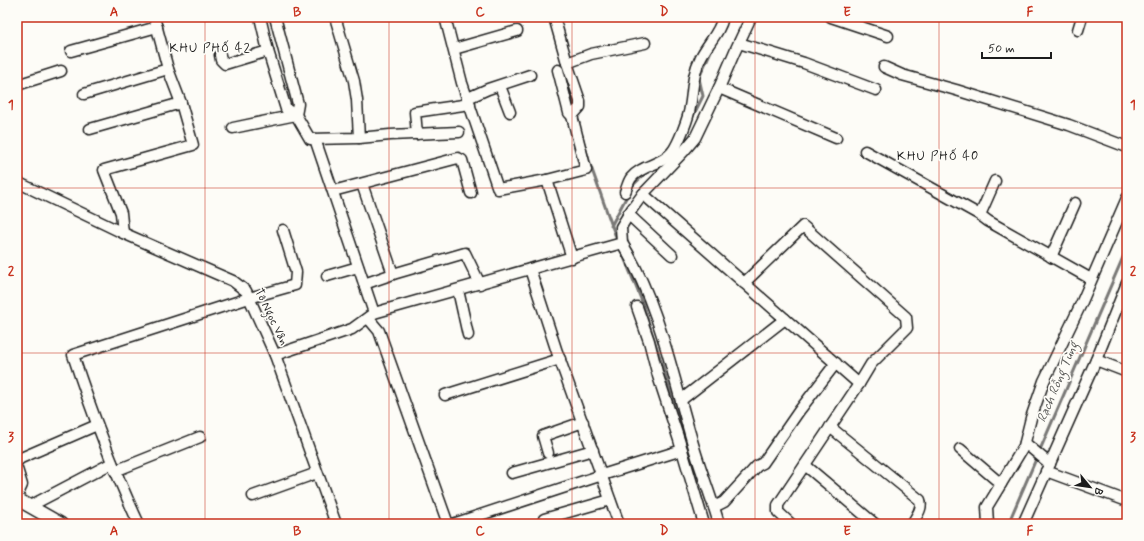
<svg xmlns="http://www.w3.org/2000/svg" width="1144" height="541" font-family="Mynerve,sans-serif">
  <style>
    .lines { fill: none; stroke-linecap: round; stroke-linejoin: round }
    .stream { stroke: #797876; stroke-width: 3 }
    .minor-casing { stroke: #1c1c1c; stroke-width: 13 }
    .major-casing { stroke: #1c1c1c; stroke-width: 15 }
    .minor { stroke: #fdfcf7; stroke-width: 10 }
    .major { stroke: #fdfcf7; stroke-width: 12 }
    .grid { fill: none; stroke: #c8321e; stroke-width: 1; stroke-opacity: 0.55 }
    .labels { text-anchor: middle; dominant-baseline: central; stroke-width: 3.5; stroke-linejoin: round; paint-order: stroke }
    .street-label { font-size: 12px; fill: #1c1c1c; stroke: #fdfcf7 }
    .neighbourhood-label { font-size: 13px; letter-spacing: 1px; fill: #1c1c1c; stroke: #fdfcf7 }
    .water-label { font-size: 13px; font-style: italic; fill: #5a5a58; stroke: #fdfcf7 }
    .neatline { fill: none; stroke: #c8321e; stroke-width: 1.5 }
    .grid-label { font-size: 13px; text-anchor: middle; font-weight: bold; fill: #c8321e }
  </style>
  <rect width="100%" height="100%" fill="#fdfcf7"/>
  <filter id="ink" filterUnits="userSpaceOnUse"><feTurbulence type="fractalNoise" baseFrequency=".025" numOctaves="2"/><feDisplacementMap in="SourceGraphic" scale="8" xChannelSelector="R" yChannelSelector="G"/><feConvolveMatrix kernelMatrix="1 2 1 2 8 2 1 2 1" color-interpolation-filters="sRGB"/></filter>
  <g filter="url(#ink)">
    <g class="lines">
      <g class="stream">
        <polyline points="565,71 575,110"/>
        <polyline points="691,120 703,96 699,78 715,42"/>
        <polyline points="581,133 590,164 618,243"/>
        <polyline points="631,187 647,172"/>
        <polyline points="611,226 628,194"/>
        <polyline points="621,250 641,299 662,364 709,524"/>
        <polyline points="1008,524 1127,248"/>
      </g>
      <g class="minor-casing">
        <g id="minor">
          <polyline points="260,17 268,51 286,109 296,115 310,139 359,138 390,135 459,132"/>
          <polyline points="275,17 298,104 296,115"/>
          <polyline points="335,17 354,81 357,100 359,138"/>
          <polyline points="445,17 462,83 498,189 547,180"/>
          <polyline points="554,17 567,63 580,101 580,107 572,116"/>
          <polyline points="831,17 888,36"/>
          <polyline points="1078,30 1082,17"/>
          <polyline points="739,43 804,63 876,90"/>
          <polyline points="454,49 517,31"/>
          <polyline points="71,51 157,27"/>
          <polyline points="220,55 221,60 225,64 268,51"/>
          <polyline points="567,63 591,54 645,43"/>
          <polyline points="884,67 902,75 956,90 1069,125 1127,147"/>
          <polyline points="558,70 569,113 572,116 586,170 547,180 572,258"/>
          <polyline points="17,85 61,71"/>
          <polyline points="500,86 510,112"/>
          <polyline points="719,88 836,138"/>
          <polyline points="84,94 168,69"/>
          <polyline points="468,98 488,89 530,75"/>
          <polyline points="233,128 296,115"/>
          <polyline points="90,129 181,103"/>
          <polyline points="417,134 415,112 470,104"/>
          <polyline points="315,139 374,313"/>
          <polyline points="865,151 980,215"/>
          <polyline points="995,181 980,215 988,221 1091,279"/>
          <polyline points="17,182 123,233 233,281 246,291 275,355 336,524"/>
          <polyline points="362,184 393,274 364,284"/>
          <polyline points="333,191 458,158 462,160 471,193"/>
          <path d="M 625,192 C 627,188 628,182 631,178 C 641,165 662,165 672,152 C 678,145 689,117 690,107 C 693,91 692,75 700,59 C 706,45 720,33 723,17"/>
          <polyline points="643,194 859,384 778,505 778,512 791,524"/>
          <polyline points="628,214 672,255"/>
          <polyline points="123,233 121,213 104,170 193,145 181,103 168,69 154,17"/>
          <path d="M 622,243 C 658,302 672,372 691,437 C 699,467 711,495 719,524"/>
          <polyline points="1051,257 1075,203"/>
          <polyline points="530,269 557,352 619,524"/>
          <polyline points="393,274 465,253 480,284"/>
          <polyline points="327,276 358,267"/>
          <polyline points="744,283 803,226 906,317 907,328 871,364 859,384"/>
          <polyline points="458,290 468,335"/>
          <polyline points="637,307 649,341 658,376 679,440 704,524"/>
          <polyline points="368,318 379,331 448,524"/>
          <polyline points="275,355 352,329 374,313 622,243 621,227 632,209 643,194 684,151 695,138 719,88 735,51 751,17"/>
          <polyline points="1096,360 1127,372"/>
          <polyline points="445,395 560,359"/>
          <polyline points="681,400 785,319"/>
          <path d="M 830,427 L 920,500 C 923,509 916,516 912,524"/>
          <polyline points="1025,443 1050,464"/>
          <polyline points="960,449 1001,484"/>
          <polyline points="548,453 543,436 583,422"/>
          <polyline points="17,461 21,458 97,425"/>
          <polyline points="805,465 875,524"/>
          <polyline points="17,469 22,485 17,496"/>
          <polyline points="115,471 200,437"/>
          <polyline points="1046,471 1127,501"/>
          <polyline points="512,473 593,450"/>
          <polyline points="253,496 317,473"/>
          <polyline points="30,506 112,463"/>
          <polyline points="714,507 724,502 757,466 763,463 799,411 836,363"/>
          <polyline points="544,519 610,500"/>
          <path d="M 139,524 C 113,469 92,413 73,355 L 249,298 L 295,285 L 296,272 L 283,230"/>
          <polyline points="453,524 602,475 682,450"/>
          <polyline points="988,524 987,507 1024,446 1031,418 1044,381 1081,304 1127,198"/>
          <polyline points="1023,524 1096,360 1127,283"/>
        </g>
      </g>
      <g class="major-casing">
        <polyline id="major" points="17,499 61,524"/>
      </g>
      <use href="#minor" class="minor"/>
      <use href="#major" class="major"/>
    </g>
  </g>
  <path class="grid" d="M 205,17 L 205,524M 389,17 L 389,524M 572,17 L 572,524M 755,17 L 755,524M 939,17 L 939,524M 17,188 L 1127,188M 17,353 L 1127,353"/>
  <g class="labels">
    <g class="street-label">
      <text transform="translate(271 317) rotate(64)">Tô Ngọc Vân</text>
    </g>
    <g class="neighbourhood-label">
      <text x="210" y="48">KHU PHỐ 42</text>
      <text x="938" y="156">KHU PHỐ 40</text>
    </g>
    <g class="water-label">
      <text transform="translate(1058 382) rotate(-67)">Rạch Rỗng Tùng</text>
    </g>
  </g>
  <rect width="1144" height="541" fill="none" stroke="#fdfcf7" stroke-width="44"/>
  <g transform="translate(1090 487) rotate(119)" stroke="#fdfcf7" stroke-width="3" paint-order="stroke">
  <path d="M0-3L7 15L0 10L-7 15Z" fill="#1c1c1c"/>
  <text y="-6" font-size="11" font-weight="bold" text-anchor="middle" fill="#1c1c1c">B</text>
  </g>
  <path d="M982 52v6h69v-6" fill="none" stroke="#1c1c1c" stroke-width="2"/>
  <text x="988" y="52" font-size="12" fill="#1c1c1c" stroke="#fdfcf7" stroke-width="3" paint-order="stroke">50 m</text>
  <rect x="22" y="22" width="1100" height="497" class="neatline"/>
  <g class="grid-label">
    <text x="114" y="16">A</text>
    <text x="297" y="16">B</text>
    <text x="480" y="16">C</text>
    <text x="664" y="16">D</text>
    <text x="847" y="16">E</text>
    <text x="1030" y="16">F</text>
    <text x="11" y="109">1</text>
    <text x="1133" y="109">1</text>
    <text x="11" y="275">2</text>
    <text x="1133" y="275">2</text>
    <text x="11" y="441">3</text>
    <text x="1133" y="441">3</text>
    <text x="114" y="535">A</text>
    <text x="297" y="535">B</text>
    <text x="480" y="535">C</text>
    <text x="664" y="535">D</text>
    <text x="847" y="535">E</text>
    <text x="1030" y="535">F</text>
  </g>
</svg>
